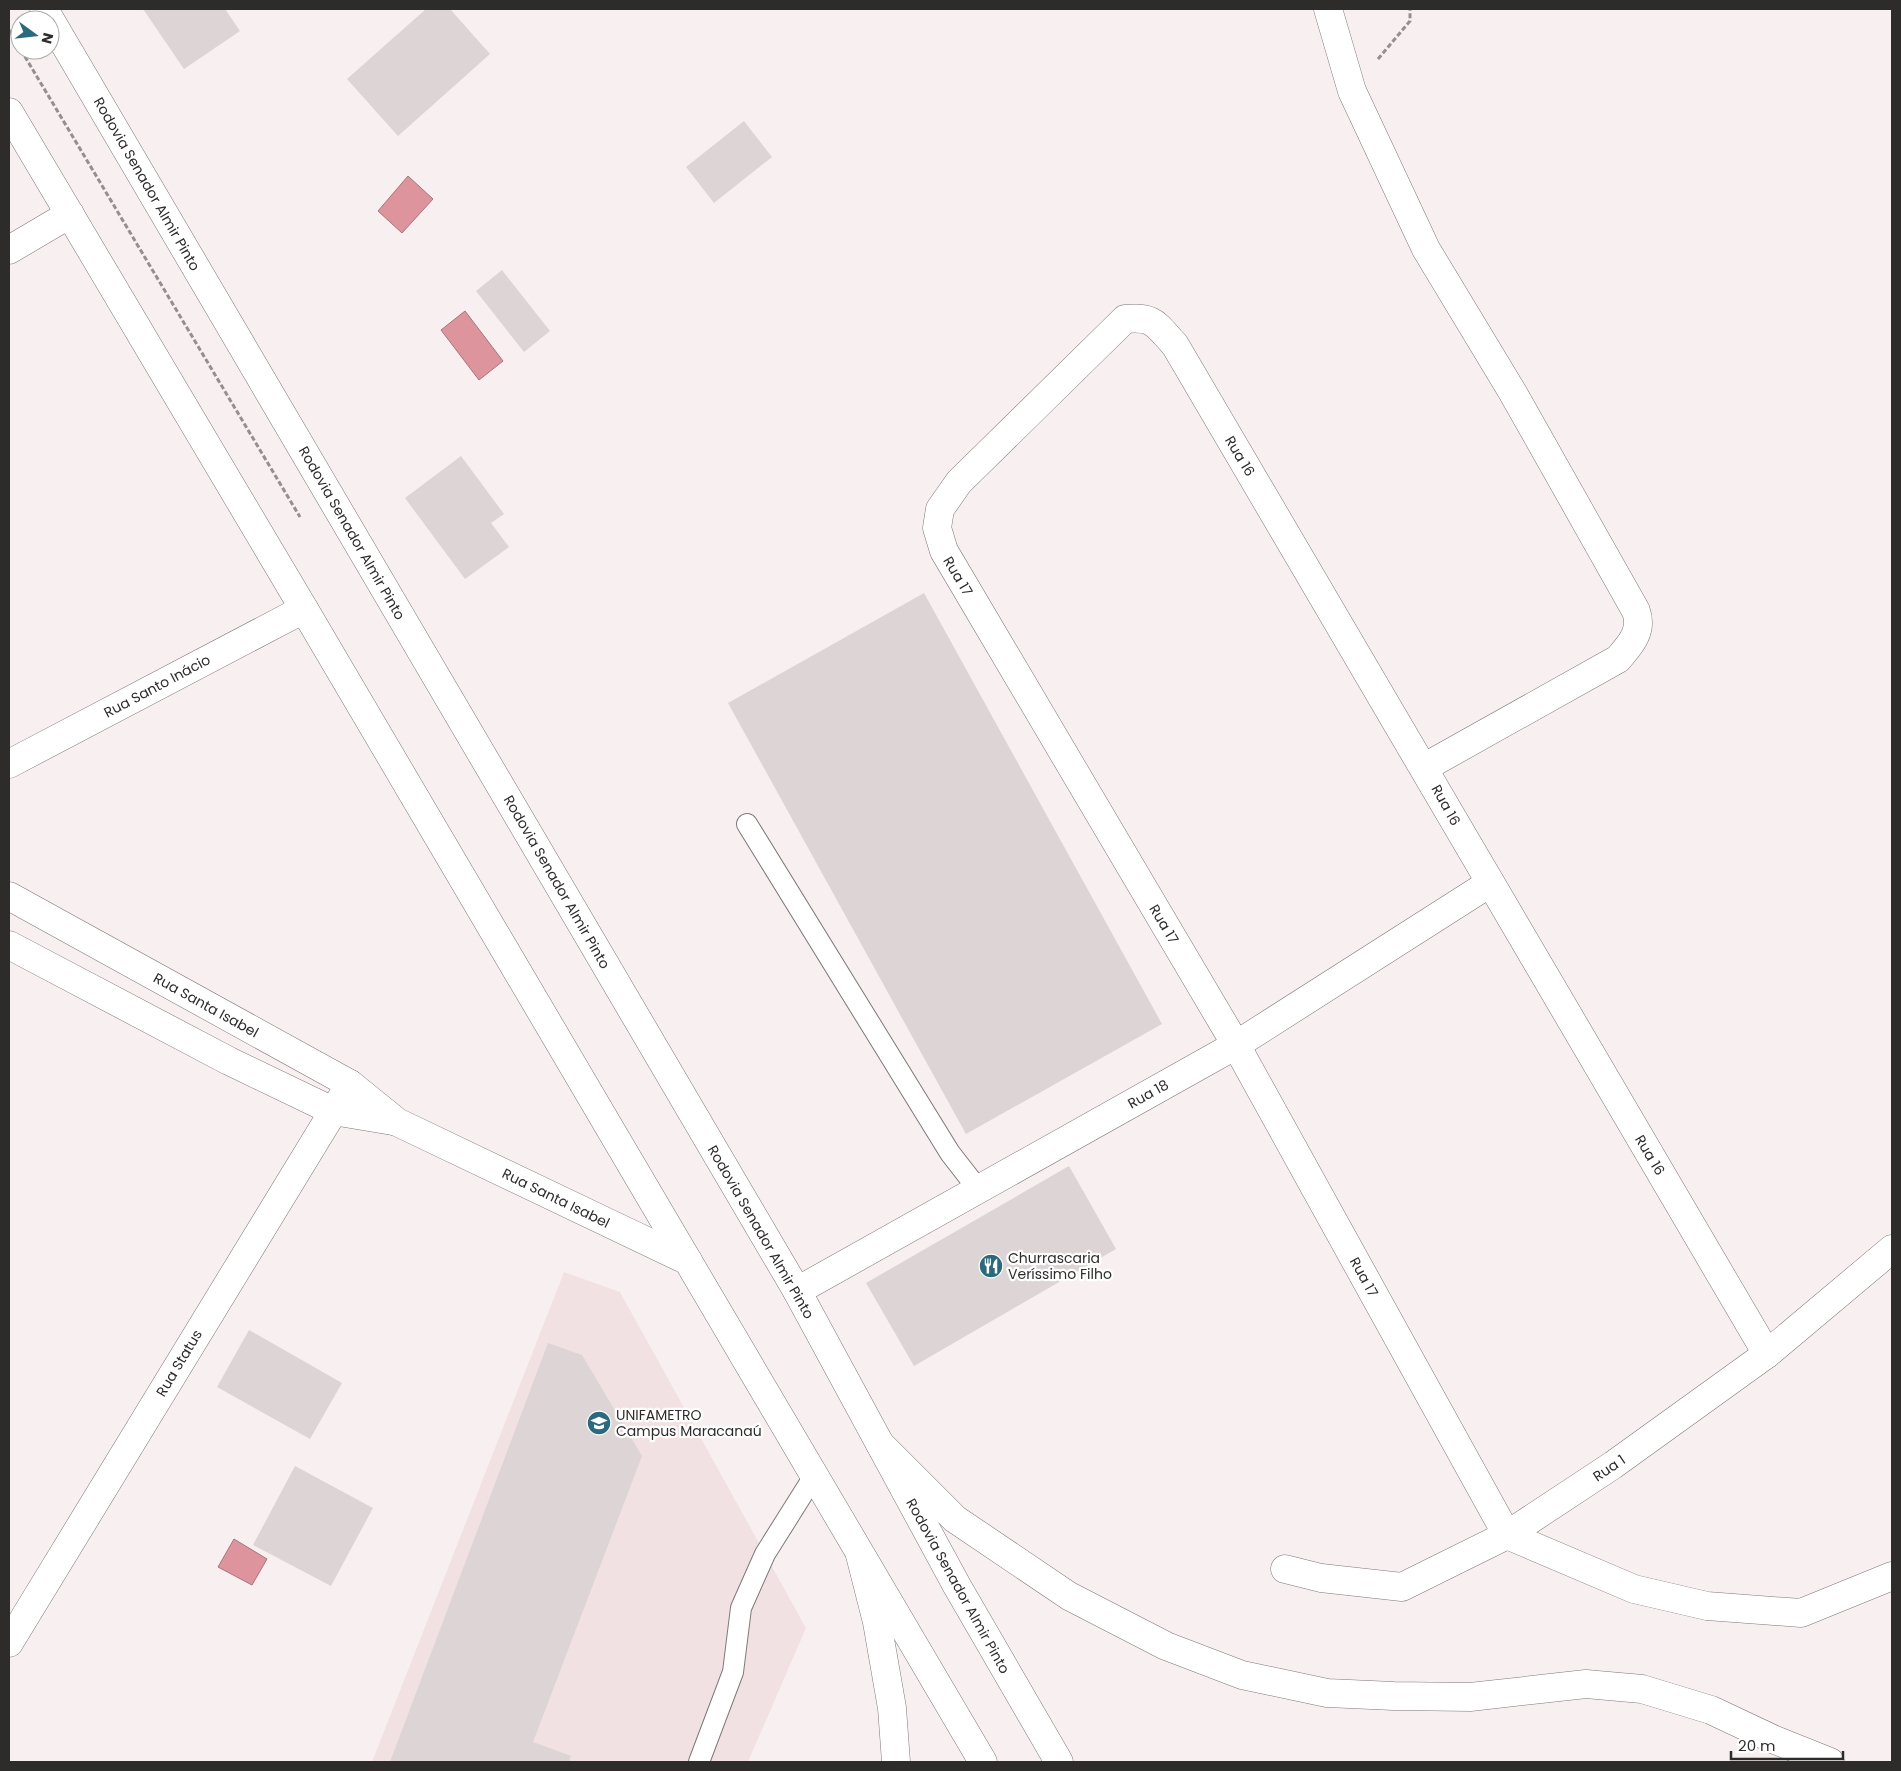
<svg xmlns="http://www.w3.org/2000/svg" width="1901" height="1771" font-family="Poppins,sans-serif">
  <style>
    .built { fill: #f2e1e2 }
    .water { fill: #de949c; stroke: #a9747a }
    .building { fill: #dcd4d5 }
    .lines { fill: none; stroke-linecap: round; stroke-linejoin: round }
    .service-casing { stroke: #7f7878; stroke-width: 22 }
    .minor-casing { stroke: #7f7878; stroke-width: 29 }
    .primary-casing { stroke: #7f7878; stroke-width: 29 }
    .trunk-casing { stroke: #7f7878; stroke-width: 29 }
    .path { stroke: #958f8f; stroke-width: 3; stroke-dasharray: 5 2.5; stroke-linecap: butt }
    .service { stroke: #fff; stroke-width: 20 }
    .minor { stroke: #fff; stroke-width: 28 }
    .primary { stroke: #fff; stroke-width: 28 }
    .trunk { stroke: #fff; stroke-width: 28 }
    .labels { text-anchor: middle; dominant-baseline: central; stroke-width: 4.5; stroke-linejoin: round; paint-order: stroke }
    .street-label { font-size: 14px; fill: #2e2b2b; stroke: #fff }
    .poi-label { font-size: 14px; fill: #2e2b2b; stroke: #fff; text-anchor: start }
  </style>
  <rect width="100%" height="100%" fill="#f8f0f0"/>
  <polygon class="built" points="564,1272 620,1292 806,1628 748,1762 372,1762"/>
  <g class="water">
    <polygon points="408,176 433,199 402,233 378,211"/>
    <polygon points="465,311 503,361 479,380 441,330"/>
    <polygon points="234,1539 267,1559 252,1585 218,1567"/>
  </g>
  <g class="building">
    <polygon points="143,9 225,9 240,31 184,69"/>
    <polygon points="426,9 450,9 490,54 398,136 347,79"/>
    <polygon points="744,121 772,157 714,203 686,167"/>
    <polygon points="502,270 550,331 524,352 476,291"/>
    <polygon points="461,456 504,514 491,523 509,547 465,579 405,498"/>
    <polygon points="924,593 1162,1024 966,1134 728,703"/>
    <polygon points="1069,1166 1116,1249 914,1366 866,1283"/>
    <polygon points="249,1330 342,1383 310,1439 217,1387"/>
    <polygon points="548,1343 582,1355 642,1456 533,1742 571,1756 569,1762 390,1762"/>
    <polygon points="295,1466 373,1508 331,1586 253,1545"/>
  </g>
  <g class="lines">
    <g class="service-casing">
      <g id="service">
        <polyline points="747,824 950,1153 978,1189"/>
        <polyline points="699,1762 733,1672 741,1608 765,1554 814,1476"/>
      </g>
    </g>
    <g class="minor-casing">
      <g id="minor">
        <path d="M 1328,9 L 1352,91 L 1426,249 L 1513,393 L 1636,611 C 1643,631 1631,644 1618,659 L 1425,767"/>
        <polyline points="9,250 70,214"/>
        <polyline points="9,764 304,609"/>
        <polyline points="9,896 350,1084 397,1122 688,1261"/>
        <polyline points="9,945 229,1061 333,1111 393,1121"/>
        <polyline points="797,1291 1236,1045 1490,883"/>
        <path d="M 1767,1354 C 1569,1018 1373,681 1175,345 C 1156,325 1155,316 1125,319 L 959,482 L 940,509 L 937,528 L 944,551 L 1236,1045 L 1507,1535 L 1634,1589 L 1707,1606 L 1801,1613 L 1892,1576"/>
        <polyline points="1285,1569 1321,1578 1402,1587 1507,1535 1613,1465 1767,1354 1892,1249"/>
        <polyline points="9,1643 350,1084"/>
      </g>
    </g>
    <g class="primary-casing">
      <g id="primary">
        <polyline points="44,9 797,1291 957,1586 1059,1762"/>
        <polyline points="9,112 304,609 983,1762"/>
      </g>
    </g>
    <g class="trunk-casing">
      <g id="trunk">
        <polyline points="880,1444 955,1519 1069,1596 1166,1646 1242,1675 1327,1693 1394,1696 1470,1697 1586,1684 1642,1689 1711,1710 1775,1740 1830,1762"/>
        <polyline points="860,1555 877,1622 892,1708 896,1762"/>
      </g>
    </g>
    <g class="path">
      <polyline points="9,30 20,49"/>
      <polyline points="21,50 300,517"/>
      <polyline points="1378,59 1410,21 1410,9"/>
    </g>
    <use href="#service" class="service"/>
    <use href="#minor" class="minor"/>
    <use href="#primary" class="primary"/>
    <use href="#trunk" class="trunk"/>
  </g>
  <defs>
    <g id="restaurant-disc" transform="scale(1.25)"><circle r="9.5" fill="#2a6a7f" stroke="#fff"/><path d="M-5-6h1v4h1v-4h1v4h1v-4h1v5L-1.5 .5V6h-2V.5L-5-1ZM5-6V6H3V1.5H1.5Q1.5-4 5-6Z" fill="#fff"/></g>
    <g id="university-disc" transform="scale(1.25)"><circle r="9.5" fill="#2a6a7f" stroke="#fff"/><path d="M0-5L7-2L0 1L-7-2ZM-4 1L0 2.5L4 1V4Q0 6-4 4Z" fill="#fff"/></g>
  </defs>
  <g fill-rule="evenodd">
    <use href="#restaurant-disc" x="991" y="1266"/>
    <use href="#university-disc" x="599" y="1423"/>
  </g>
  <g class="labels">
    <g class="street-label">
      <text transform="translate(147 184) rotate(60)">Rodovia Senador Almir Pinto</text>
      <text transform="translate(1240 456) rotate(59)">Rua 16</text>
      <text transform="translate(352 533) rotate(60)">Rodovia Senador Almir Pinto</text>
      <text transform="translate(958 576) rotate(59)">Rua 17</text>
      <text transform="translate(157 686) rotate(-28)">Rua Santo Inácio</text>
      <text transform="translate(1446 805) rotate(61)">Rua 16</text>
      <text transform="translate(557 882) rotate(60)">Rodovia Senador Almir Pinto</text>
      <text transform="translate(1164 924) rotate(59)">Rua 17</text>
      <text transform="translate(206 1005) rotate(29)">Rua Santa Isabel</text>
      <text transform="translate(1148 1094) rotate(-29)">Rua 18</text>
      <text transform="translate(1650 1155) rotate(59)">Rua 16</text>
      <text transform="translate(556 1198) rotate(26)">Rua Santa Isabel</text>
      <text transform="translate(761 1232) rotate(60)">Rodovia Senador Almir Pinto</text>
      <text transform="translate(1364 1277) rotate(61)">Rua 17</text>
      <text transform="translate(179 1363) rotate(-59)">Rua Status</text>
      <text transform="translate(1609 1468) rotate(-34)">Rua 1</text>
      <text transform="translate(958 1586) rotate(61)">Rodovia Senador Almir Pinto</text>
    </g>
    <g class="poi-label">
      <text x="1008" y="1258">Churrascaria<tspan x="1008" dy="16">Veríssimo Filho</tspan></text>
      <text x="616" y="1415">UNIFAMETRO<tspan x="616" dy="16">Campus Maracanaú</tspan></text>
    </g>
  </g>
  <rect width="1901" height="1771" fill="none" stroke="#2e2b2b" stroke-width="20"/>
  <g transform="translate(35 35) rotate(105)"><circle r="24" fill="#ffffff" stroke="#abaaaa"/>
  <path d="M0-4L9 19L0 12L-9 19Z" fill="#2a6a7f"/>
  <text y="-8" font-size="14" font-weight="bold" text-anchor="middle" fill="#2e2b2b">N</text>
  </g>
  <path d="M1731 1751v8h112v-8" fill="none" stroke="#2e2b2b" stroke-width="2.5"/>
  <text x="1738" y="1751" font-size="15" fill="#2e2b2b" stroke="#ffffff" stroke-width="4" paint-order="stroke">20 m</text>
</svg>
